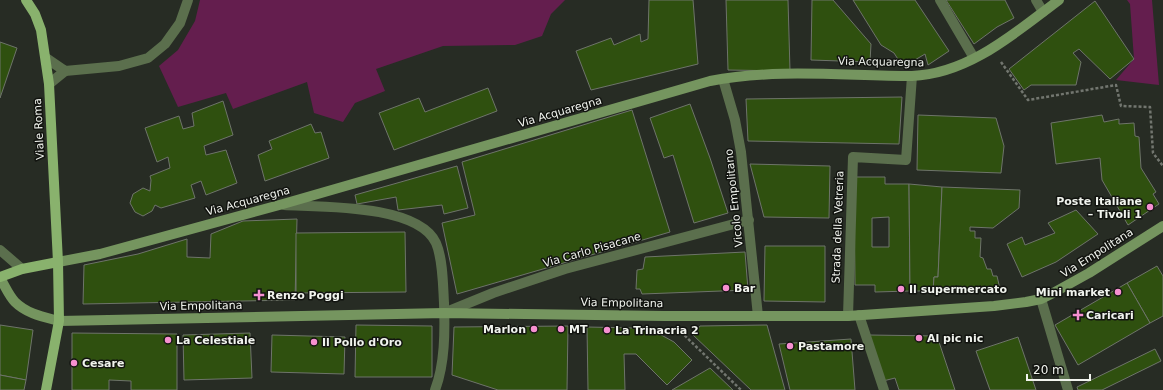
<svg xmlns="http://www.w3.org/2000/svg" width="1163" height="390" font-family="'DejaVu Sans',sans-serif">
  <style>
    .green { fill: #641e4e }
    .building { fill: #2f500f; stroke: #6e746a; fill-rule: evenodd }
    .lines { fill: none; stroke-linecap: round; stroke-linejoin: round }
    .path { stroke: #72766f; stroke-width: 2.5; stroke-dasharray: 3 2; stroke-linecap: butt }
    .service { stroke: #5b6f4d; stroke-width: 10 }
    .minor { stroke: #5b6f4d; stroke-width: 10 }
    .secondary { stroke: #75955f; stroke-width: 10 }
    .primary { stroke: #89b26d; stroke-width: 10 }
    .poi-dot { fill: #f690d0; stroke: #121410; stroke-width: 1.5 }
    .labels { text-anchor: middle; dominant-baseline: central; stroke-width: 3; stroke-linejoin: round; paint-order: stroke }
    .street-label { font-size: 11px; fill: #f1f4ee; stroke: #121410 }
    .poi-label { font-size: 11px; font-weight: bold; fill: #f1f4ee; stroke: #121410; text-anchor: start }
  </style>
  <rect width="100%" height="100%" fill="#272c24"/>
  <g class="green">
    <polygon points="200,0 565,0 551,14 542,36 515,45 443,46 376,69 385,91 355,103 343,122 314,113 307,82 233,109 226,93 178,107 159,66 178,50 195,21"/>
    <polygon points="1127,0 1152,0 1159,85 1116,80 1134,59 1130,4"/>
  </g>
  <g class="building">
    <polygon points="649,0 693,0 698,64 591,90 576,51 611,38 614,45 640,34 641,42 648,39"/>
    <polygon points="726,0 788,0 790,71 728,70"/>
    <polygon points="812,0 833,0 871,44 870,62 811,60"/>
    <polygon points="853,0 915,0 949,51 928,65 925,54 903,67 894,53 881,45"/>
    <polygon points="946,0 1005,0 1014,18 997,27 974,44"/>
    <polygon points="1095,1 1134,59 1110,79 1079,49 1073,53 1081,62 1076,85 1031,85 1024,90 1009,69"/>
    <polygon points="0,42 17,48 0,98"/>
    <polygon points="488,88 497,111 394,150 379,113 419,98 425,112"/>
    <polygon points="902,97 899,144 748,141 746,99"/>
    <polygon points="223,101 233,135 204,146 206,155 226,150 237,183 206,195 201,181 191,185 195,198 161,208 155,205 152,211 143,216 135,212 130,203 133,194 143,188 150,191 151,180 150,176 170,168 168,157 157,162 145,128 179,116 183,129 194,126 192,113"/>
    <polygon points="690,104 710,158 728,213 694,223 673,155 664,158 650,118"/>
    <polygon points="632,110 670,232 457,294 442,223 475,215 462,162"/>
    <polygon points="918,115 996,118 1004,146 1001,173 917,170"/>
    <polygon points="1102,115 1104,122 1119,119 1119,124 1134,123 1135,136 1139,137 1141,168 1156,192 1153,194 1159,204 1128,225 1102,180 1100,158 1056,164 1051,123"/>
    <polygon points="311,124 315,133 321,132 329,158 265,181 258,155 272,149 269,141"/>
    <polygon points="750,164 830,166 829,218 764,217"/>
    <polygon points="457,166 468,208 444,214 442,205 398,210 396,197 357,204 355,195"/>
    <path d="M 854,177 L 885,177 L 885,184 L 909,184 L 910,291 L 875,292 L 875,285 L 855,285 ZM 889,217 L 889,247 L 872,247 L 872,218 Z"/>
    <polygon points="909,184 942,187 938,277 934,277 933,291 910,291"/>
    <polygon points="942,187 1020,190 1019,208 993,228 970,227 970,231 975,231 975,238 981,238 980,257 983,258 987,269 991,269 993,276 997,276 1000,289 933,291 934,277 938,277"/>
    <polygon points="1076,210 1098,234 1056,262 1022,277 1007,244 1022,237 1025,245 1055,233 1048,223"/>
    <polygon points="297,219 295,300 83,304 84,265 138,254 187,239 187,257 210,258 211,234 243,221"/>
    <polygon points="405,232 406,292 296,293 296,233"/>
    <polygon points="765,246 825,246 825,302 764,301"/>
    <polygon points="745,252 748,290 642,294 640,289 636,289 637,270 643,269 645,257"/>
    <polygon points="1157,266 1163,276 1163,316 1150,323 1127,283"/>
    <polygon points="1127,283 1150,323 1078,365 1055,325"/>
    <polygon points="0,325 33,330 26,380 0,375"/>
    <polygon points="356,325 432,326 432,377 355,377"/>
    <polygon points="767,325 785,390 751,390 693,335 700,326"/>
    <polygon points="568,326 567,390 498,390 452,375 454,327"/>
    <polygon points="587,327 635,328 654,331 674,342 692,360 667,385 636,354 624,354 625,390 588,390"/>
    <polygon points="72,333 177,334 177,390 131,390 131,381 109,380 109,390 72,390"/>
    <polygon points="250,333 252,378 184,380 183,335"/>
    <polygon points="272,335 345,337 344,374 271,372"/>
    <polygon points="869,335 937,336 955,390 899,390 895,378 883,381"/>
    <polygon points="1018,337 1036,390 990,390 976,351"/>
    <polygon points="851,339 855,390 790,390 779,344"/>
    <polygon points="1155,349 1161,361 1102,390 1078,390 1077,387"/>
    <polygon points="710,368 733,390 672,390"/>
    <polygon points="0,375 26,380 24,390 0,390"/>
  </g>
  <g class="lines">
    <g class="path">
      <polyline points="1001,62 1028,100 1116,85 1121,106 1150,107 1153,153 1163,166"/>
      <polyline points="681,332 741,390"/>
    </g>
    <g class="service">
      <polyline points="940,0 974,58"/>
      <polyline points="1036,0 1043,12"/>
      <polyline points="0,250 22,269"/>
      <polyline points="848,316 853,157 906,160 912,76"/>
    </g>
    <g class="minor">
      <polyline points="46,58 65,71 119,66 148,58 165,44 180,23 188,0"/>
      <polyline points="723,79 735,120 741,152 758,316"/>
      <polyline points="49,84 65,71"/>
      <path d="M 284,205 C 321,207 418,204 436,243 C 443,259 443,286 444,303 C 445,331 445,364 435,390"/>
      <polyline points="1041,299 1068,390"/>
      <polyline points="444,313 493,293 565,269 749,220"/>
      <polyline points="859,315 884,390"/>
    </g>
    <g class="secondary">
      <path d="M 58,262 L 100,254 L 283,204 L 710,81 C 777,68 844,76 912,76 C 969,74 1016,32 1059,0"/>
      <path d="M 0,278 C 5,286 9,296 15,302 C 27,314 44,317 59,321 L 444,313 L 664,316 L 848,316 L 994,306 L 1026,302 L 1041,299 L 1053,293 L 1089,273 L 1163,226"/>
    </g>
    <g class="primary">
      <polyline points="26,0 35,14 41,30 49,84 58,262 59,321 46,390"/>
      <polyline points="0,277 22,269 58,262"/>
    </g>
  </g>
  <g class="poi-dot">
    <circle cx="1150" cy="207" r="4"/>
    <circle cx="726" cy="288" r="4"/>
    <circle cx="901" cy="289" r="4"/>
    <circle cx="1118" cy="292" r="4"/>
    <path d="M257 289h4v4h4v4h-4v4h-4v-4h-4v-4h4z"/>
    <path d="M1076 309h4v4h4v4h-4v4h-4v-4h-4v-4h4z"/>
    <circle cx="534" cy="329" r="4"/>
    <circle cx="561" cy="329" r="4"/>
    <circle cx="607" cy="330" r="4"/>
    <circle cx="919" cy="338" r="4"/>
    <circle cx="168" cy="340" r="4"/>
    <circle cx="314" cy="342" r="4"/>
    <circle cx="790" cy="346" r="4"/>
    <circle cx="74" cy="363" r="4"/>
  </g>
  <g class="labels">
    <g class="street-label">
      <text transform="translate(881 62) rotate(1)">Via Acquaregna</text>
      <text transform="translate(560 112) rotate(-16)">Via Acquaregna</text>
      <text transform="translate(39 129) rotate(-93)">Viale Roma</text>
      <text transform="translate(734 198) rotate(-96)">Vicolo Empolitano</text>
      <text transform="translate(248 201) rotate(-15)">Via Acquaregna</text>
      <text transform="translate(838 227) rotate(-88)">Strada della Vetreria</text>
      <text transform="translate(592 250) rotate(-16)">Via Carlo Pisacane</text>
      <text transform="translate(1097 253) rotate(-32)">Via Empolitana</text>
      <text transform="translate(622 303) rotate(1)">Via Empolitana</text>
      <text transform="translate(201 306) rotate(-1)">Via Empolitana</text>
    </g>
    <g class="poi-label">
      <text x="1142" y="201" text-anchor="end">Poste Italiane<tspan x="1142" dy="13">– Tivoli 1</tspan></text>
      <text x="734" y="288">Bar</text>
      <text x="909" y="289">Il supermercato</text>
      <text x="1110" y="292" text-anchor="end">Mini market</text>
      <text x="267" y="295">Renzo Poggi</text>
      <text x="1086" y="315">Caricari</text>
      <text x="526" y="329" text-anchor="end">Marlon</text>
      <text x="569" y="329">MT</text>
      <text x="615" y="330">La Trinacria 2</text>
      <text x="927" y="338">Al pic nic</text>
      <text x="176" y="340">La Celestiale</text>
      <text x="322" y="342">Il Pollo d'Oro</text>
      <text x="798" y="346">Pastamore</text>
      <text x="82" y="363">Cesare</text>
    </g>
  </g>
  <path d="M1027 374v6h63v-6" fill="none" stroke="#f1f4ee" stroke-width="2"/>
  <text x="1033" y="374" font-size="12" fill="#f1f4ee" stroke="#121410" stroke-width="3" paint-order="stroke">20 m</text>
</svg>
